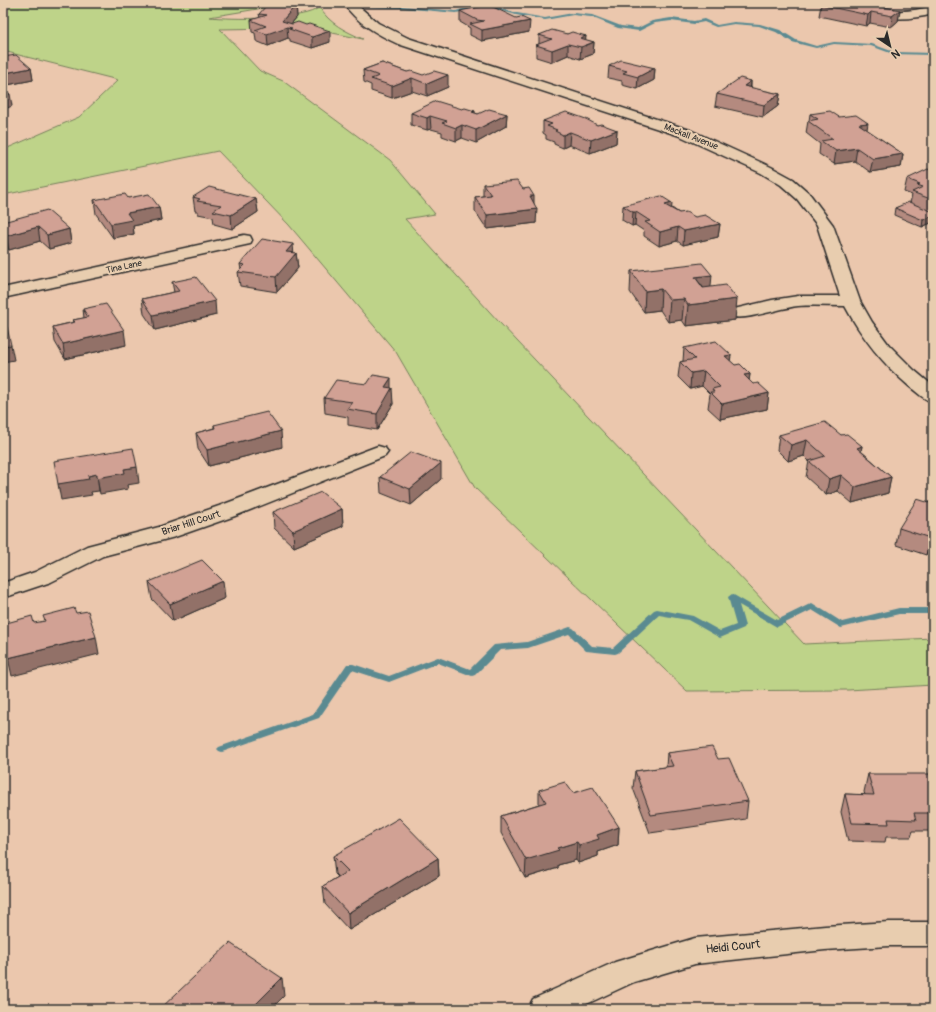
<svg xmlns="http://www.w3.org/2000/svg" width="936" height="1012" font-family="Pangolin,sans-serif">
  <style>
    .green { fill: #bed389; stroke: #747f5a }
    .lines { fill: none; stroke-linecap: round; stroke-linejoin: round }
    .stream { fill: #5a8a91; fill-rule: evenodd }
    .minor-casing { stroke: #2b2b2b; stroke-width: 3 }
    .minor { fill: #e8cdaf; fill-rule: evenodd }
    .wall { fill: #b48a7f; stroke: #2b2b2b }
    .shaded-wall { fill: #927168; stroke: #2b2b2b }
    .building { fill: #d1a194; stroke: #2b2b2b }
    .labels { text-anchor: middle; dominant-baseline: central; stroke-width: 4; stroke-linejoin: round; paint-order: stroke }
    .far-street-label { font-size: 9px; fill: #2b2b2b; stroke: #e8cdaf }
    .street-label { font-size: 10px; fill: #2b2b2b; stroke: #e8cdaf }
    .near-street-label { font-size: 12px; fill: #2b2b2b; stroke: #e8cdaf }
  </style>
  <rect width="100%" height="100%" fill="#ebc7ad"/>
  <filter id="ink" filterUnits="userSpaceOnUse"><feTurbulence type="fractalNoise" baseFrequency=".025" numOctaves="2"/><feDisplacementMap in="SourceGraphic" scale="8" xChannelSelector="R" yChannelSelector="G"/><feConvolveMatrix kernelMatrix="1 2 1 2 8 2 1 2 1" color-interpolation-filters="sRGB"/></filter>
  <g filter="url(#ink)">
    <path class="green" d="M 3,3 L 294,3 L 209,17 C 229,19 307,21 319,7 C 330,24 345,31 363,39 L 322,31 L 282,28 L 220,29 L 260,71 L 283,81 L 390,160 L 435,214 L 405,219 L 499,322 L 804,644 L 933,638 L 933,685 L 848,690 L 687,691 L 475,488 L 396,352 L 289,225 L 218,151 L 3,195 L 3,150 L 79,117 L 118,80 L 3,51 Z"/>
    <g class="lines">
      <g class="stream">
        <polygon points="316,3 326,3 339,6 337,7"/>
        <polygon points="473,4 497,7 517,13 545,18 573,13 592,15 621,26 638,28 652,21 671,18 694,21 704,19 717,25 734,22 760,24 780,30 796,40 816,46 834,42 872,44 894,52 933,53 933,55 893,54 871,46 834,44 816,48 792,42 776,32 759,26 734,24 716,27 704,22 694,24 671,21 655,23 639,31 618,28 591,17 573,15 545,20 516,15 496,9 474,6 469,10 456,13 402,8 365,7 363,6 365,5 402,6 456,11 465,8"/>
        <polygon points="732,594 777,620 812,603 842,622 899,608 933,608 933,614 899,614 841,628 812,610 777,627 739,605 745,626 744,628 720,638 688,620 659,615 618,653 615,654 586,651 569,634 528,648 500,650 475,675 472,676 438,663 389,682 352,670 319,718 225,751 222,752 219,751 217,749 219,747 313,714 347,664 353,664 389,676 438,657 470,669 494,645 527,642 570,627 573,628 592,646 613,648 654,610 657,609 693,616 720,631 736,625 728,597"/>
      </g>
      <g class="minor-casing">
        <g id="minor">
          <path d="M 343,3 L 355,3 L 378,23 L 408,38 L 690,130 L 771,167 L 793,179 L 809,193 L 833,225 L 860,301 L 872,322 L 889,345 L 914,370 L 933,386 L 933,402 C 924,400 918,393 910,387 C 883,364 862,338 845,306 C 829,306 813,305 798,306 C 781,308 747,320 734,317 L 731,313 L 734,309 L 772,300 L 798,296 L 840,296 L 817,225 L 797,199 L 781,185 L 761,173 L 680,136 L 398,44 C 377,34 357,23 343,3 Z"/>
          <path d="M 856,3 L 868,3 L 869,5 C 890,14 911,12 933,6 L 933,14 C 907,21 883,20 859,10 Z"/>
          <polygon points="244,235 250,236 252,240 250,244 3,298 3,288"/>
          <polygon points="378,446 385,448 388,452 385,456 235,516 175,537 103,556 51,582 3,598 3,583 35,572 87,546 159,527 219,506"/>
          <polygon points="889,922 933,922 933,946 889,946 825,950 695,964 634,982 576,1009 528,1009 533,999 615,962 695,938 825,926"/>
        </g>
      </g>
      <use href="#minor" class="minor"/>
    </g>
    <g class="wall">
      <polygon points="867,4 867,5 900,10 898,21 891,27 870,23 866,26 819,16 821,5"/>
      <polygon points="296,5 297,17 291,24 330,42 312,48 290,41 290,39 288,38 268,46 256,41 255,33 252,32 251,20 260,18 259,14"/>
      <polygon points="460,11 529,32 482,41 470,35 470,28 460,22"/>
      <polygon points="567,34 586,36 585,40 594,42 593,54 580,59 568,55 552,62 536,57 536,45 539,44 539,35"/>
      <polygon points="3,57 31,68 33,80 7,85 3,82"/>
      <polygon points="382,63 448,87 427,96 412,91 392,98 371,91 371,85 364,82 363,70"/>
      <polygon points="609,66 655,68 654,80 637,89 622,85 622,81 608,78"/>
      <polygon points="751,81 751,88 780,94 778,106 763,117 715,106 717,94"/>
      <polygon points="475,111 475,113 478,114 507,114 506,126 476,143 462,138 456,141 442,136 442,132 431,129 427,130 411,125 411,113"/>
      <polygon points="810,114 839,117 867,130 903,154 901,167 870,172 855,161 834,164 819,154 820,144 806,133 808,121 809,121"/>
      <polygon points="543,121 597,125 617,130 616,143 590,153 569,145 563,148 554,144 554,142 546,139 546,135 543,133"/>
      <polygon points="933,171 933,222 922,227 894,215 895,208 910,203 912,195 904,192 907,179"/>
      <polygon points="483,184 534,204 536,223 487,229 475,211 475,197 483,196"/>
      <polygon points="193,197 256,199 258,212 232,229 214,224 213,217 198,214 198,211 195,211"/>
      <polygon points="128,198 159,207 161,220 133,226 134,234 113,238 96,214 94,200"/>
      <polygon points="623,206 672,208 679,213 720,224 718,237 683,245 677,241 659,246 644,236 644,231 635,225 632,226 622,220"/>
      <polygon points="3,222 69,229 71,243 49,249 40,241 9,250 3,245"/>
      <polygon points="294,253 296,253 298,268 277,292 240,286 238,272 241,270 240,264"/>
      <polygon points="631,271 711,287 735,320 686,326 682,320 668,322 660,310 644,312 630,292"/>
      <polygon points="172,282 216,315 155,330 144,314 142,299 174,292"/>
      <polygon points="83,309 126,345 65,359 55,342 53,327 74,322 73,320 84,318"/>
      <polygon points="684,348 731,355 730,361 735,365 750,374 749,380 753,384 769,393 767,409 720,419 708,408 710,394 702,386 690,389 678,377 680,362 683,361"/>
      <polygon points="391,388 393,404 377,430 348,425 348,417 325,413 324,398"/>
      <polygon points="214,425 282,447 209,466 198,449 196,433 214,428"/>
      <polygon points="779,435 841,435 862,446 861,451 891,477 888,493 852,503 838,491 826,495 806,477 809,461 804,456 788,461 777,450"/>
      <polygon points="380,477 441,479 411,505 381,493"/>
      <polygon points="933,504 933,551 929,550 926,555 896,545 899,528"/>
      <polygon points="342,509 343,526 294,547 274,528 273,512"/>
      <polygon points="149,582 225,598 173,621 152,599"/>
      <polygon points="667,753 718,759 748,801 746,819 650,833 633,788 635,771 666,767"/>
      <polygon points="868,774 933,779 933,831 913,831 911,837 886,837 885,842 848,841 841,812 845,794 865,795 864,792"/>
      <polygon points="539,790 573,793 619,827 618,845 598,852 598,856 578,863 576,860 558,865 558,868 525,878 501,833 501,816 539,804"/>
      <polygon points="333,856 438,858 439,876 349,930 325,904 323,886 338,877 335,874"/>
    </g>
    <g class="shaded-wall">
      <polygon points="296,5 297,17 288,27 287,27 288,38 268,46 267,34 282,21"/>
      <polygon points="900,10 898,21 891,27 892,16"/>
      <polygon points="871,12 870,23 866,26 868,15"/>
      <polygon points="530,21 529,32 482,41 482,30"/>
      <polygon points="330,31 330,42 312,48 312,37"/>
      <polygon points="586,36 585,46 594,42 593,54 580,59 581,47 580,38"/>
      <polygon points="568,44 568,55 552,62 552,50"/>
      <polygon points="31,68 33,80 7,85 5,73"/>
      <polygon points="655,68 654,80 637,89 638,77"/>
      <polygon points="448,75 448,87 427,96 427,84"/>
      <polygon points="412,78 412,91 392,98 392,86"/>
      <polygon points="751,81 750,93 744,86"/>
      <polygon points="10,94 12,106 3,110 3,97"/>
      <polygon points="780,94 778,106 763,117 764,105"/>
      <polygon points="507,114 506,126 476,143 476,130"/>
      <polygon points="430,116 431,129 427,130 427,118"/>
      <polygon points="868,123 866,136 859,124"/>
      <polygon points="462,125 462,138 456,141 456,128"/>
      <polygon points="617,130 616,143 590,153 591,140"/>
      <polygon points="570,132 569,145 563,148 563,135"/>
      <polygon points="857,148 855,161 834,164 836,151"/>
      <polygon points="903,154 901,167 870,172 873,159"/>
      <polygon points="530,196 534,196 534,209"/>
      <polygon points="256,199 258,212 232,229 231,215"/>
      <polygon points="672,203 671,217 665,205"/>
      <polygon points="159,207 161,220 133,226 134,234 113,238 111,224 127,213"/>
      <polygon points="537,209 536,223 487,229 487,215"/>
      <polygon points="633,212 636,212 635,225 632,226"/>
      <polygon points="933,216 933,222 922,227 923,220"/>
      <polygon points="720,224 718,237 683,245 684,231"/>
      <polygon points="38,227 40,241 9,250 6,236"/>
      <polygon points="678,227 677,241 659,246 660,232"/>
      <polygon points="69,229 71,243 49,249 47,235"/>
      <polygon points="293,244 294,256 296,253 298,268 277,292 276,277 286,252"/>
      <polygon points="712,275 710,296 695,277"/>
      <polygon points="661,289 660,310 644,312 645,291"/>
      <polygon points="684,299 682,320 668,322 670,300"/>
      <polygon points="737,299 735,320 686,326 688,305"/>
      <polygon points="215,301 216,315 155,330 153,315"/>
      <polygon points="124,330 126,345 65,359 63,344"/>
      <polygon points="11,345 14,360 3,362 3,346"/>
      <polygon points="731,355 729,370 725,356"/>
      <polygon points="704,371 702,386 690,389 691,373"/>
      <polygon points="750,374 748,389 744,375"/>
      <polygon points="391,378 391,390 392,388 393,404 377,430 377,414 385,387"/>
      <polygon points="769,393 767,409 720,419 722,404"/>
      <polygon points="281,431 282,447 209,466 207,450"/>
      <polygon points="807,440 804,456 788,461 791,445"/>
      <polygon points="862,446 859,462 857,448"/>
      <polygon points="441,463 441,479 411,505 410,489"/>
      <polygon points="137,467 139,483 127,485 128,489 100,494 97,478 124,469"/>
      <polygon points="97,474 99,491 91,492 92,495 61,500 58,484 88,476"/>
      <polygon points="841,475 838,491 826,495 829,479"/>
      <polygon points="891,477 888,493 852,503 855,487"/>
      <polygon points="342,509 343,526 294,547 293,531"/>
      <polygon points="933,533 929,550 926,555 930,538"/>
      <polygon points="223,581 225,598 173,621 170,604"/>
      <polygon points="96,637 99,654 12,676 8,658"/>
      <polygon points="619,827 618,845 598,852 598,856 578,863 579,845 597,835"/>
      <polygon points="577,842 576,860 558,865 558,868 525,878 526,860 557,848"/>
      <polygon points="438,858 439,876 349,930 348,913"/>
      <polygon points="282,978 284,996 271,1009 251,1009"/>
    </g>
    <g class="building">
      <polygon points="824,3 864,3 867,4 865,5 871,6 873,5 900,10 892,16 871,12 868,15 821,5"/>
      <polygon points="296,5 282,21 292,24 298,22 306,25 309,24 330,31 312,37 289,29 292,28 287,27 267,34 255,30 266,26 251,20 267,15 259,14 266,6"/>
      <polygon points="489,5 516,18 521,17 530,21 482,30 470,24 484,21 477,20 460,11"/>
      <polygon points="552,30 567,34 572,32 586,36 580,38 594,42 581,47 568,44 552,50 536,45 552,39 539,35"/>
      <polygon points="16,55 31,68 5,73 3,72 3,57"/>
      <polygon points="621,60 655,68 638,77 623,73 627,71 609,66"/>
      <polygon points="382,63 407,72 411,71 423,75 434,71 448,75 427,84 412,78 392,86 371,79 379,76 363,70"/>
      <polygon points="740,78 751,81 744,86 780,94 764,105 717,94"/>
      <polygon points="3,92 10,94 3,97"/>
      <polygon points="436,101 462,109 465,108 475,111 472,112 478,114 489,109 507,114 476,130 462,125 456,128 442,123 447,121 430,116 427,118 411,113"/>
      <polygon points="830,111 839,117 856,115 868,123 859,124 903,154 873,159 857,148 836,151 821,141 833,139 808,121 818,119 810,114"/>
      <polygon points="566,112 586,119 597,125 601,124 617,130 591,140 570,132 563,135 555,131 557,130 547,126 552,124 543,121"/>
      <polygon points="928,169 933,171 933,200 912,192 923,187 917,185 920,184 907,179"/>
      <polygon points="517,181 523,189 529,188 534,196 530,196 537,209 487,215 475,197 491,195 483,184"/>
      <polygon points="209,187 256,199 231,215 213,211 221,205 197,201 200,199 193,197"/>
      <polygon points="125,194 128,198 149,194 159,207 127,213 132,220 111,224 94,200"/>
      <polygon points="661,196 672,203 665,205 679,213 686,212 695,217 705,215 720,224 684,231 678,227 660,232 645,222 650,221 636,212 633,212 623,206"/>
      <polygon points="909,202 933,212 933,216 923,220 895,208"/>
      <polygon points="47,210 69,229 47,235 38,227 6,236 3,233 3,222"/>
      <polygon points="262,239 293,244 286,252 296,253 276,277 238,272 245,265 240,264"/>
      <polygon points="702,263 712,275 695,277 703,288 726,285 737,299 688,305 684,299 670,300 661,289 645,291 631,271"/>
      <polygon points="196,277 215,301 153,315 142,299 179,291 172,282"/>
      <polygon points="106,304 124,330 63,344 53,327 75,322 73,320 88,317 83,309"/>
      <polygon points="7,327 11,345 3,346 3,328"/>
      <polygon points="716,341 731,355 725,356 735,365 740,364 750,374 744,375 753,384 758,383 769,393 722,404 710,392 714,392 712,389 720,387 704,371 691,373 680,362 695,359 684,348"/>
      <polygon points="373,375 391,378 385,387 392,388 377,414 347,409 352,402 324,398 336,380 367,384"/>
      <polygon points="267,412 281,431 207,450 196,433 215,428 214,425"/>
      <polygon points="825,422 841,435 847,434 862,446 857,448 891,477 855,487 841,475 829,479 809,461 825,456 807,440 791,445 779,435"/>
      <polygon points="133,448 137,467 124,469 125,473 97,478 97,474 88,476 89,479 58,484 54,461"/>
      <polygon points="411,452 441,463 410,489 380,477"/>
      <polygon points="321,492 342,509 293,531 273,512"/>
      <polygon points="917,499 933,504 933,533 930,538 899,528"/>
      <polygon points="202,560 223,581 170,604 149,582"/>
      <polygon points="74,608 76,613 88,611 96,637 8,658 3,638 3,624 32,616 34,623 45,621 43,616"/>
      <polygon points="712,747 718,759 729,758 748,801 651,815 635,771 673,766 667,753"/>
      <polygon points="868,774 932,774 933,779 933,813 914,813 916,820 888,819 889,824 852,823 845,794 874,795"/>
      <polygon points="565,782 573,793 593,787 619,827 597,835 599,839 579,845 577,842 557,848 559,850 526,860 501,816 546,802 539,790"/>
      <polygon points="399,818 438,858 348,913 323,886 348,871 333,856"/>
      <polygon points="230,943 282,978 251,1009 160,1009"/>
    </g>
  </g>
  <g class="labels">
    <g class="far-street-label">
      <text transform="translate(691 137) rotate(21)">Mackall Avenue</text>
      <text transform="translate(124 267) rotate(-12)">Tina Lane</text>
    </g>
    <g class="street-label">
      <text transform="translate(191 523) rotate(-18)">Briar Hill Court</text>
    </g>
    <g class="near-street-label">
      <text transform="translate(733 947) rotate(-6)">Heidi Court</text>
    </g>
  </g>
  <rect width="936" height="1012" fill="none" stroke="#e8cdaf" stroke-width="16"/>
  <rect x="8" y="8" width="920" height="996" fill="none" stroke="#2b2b2b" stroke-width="1.5" filter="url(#ink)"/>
  <g transform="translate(890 46) rotate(145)" stroke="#e8cdaf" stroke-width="3" paint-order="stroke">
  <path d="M0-3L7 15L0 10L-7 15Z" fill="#2b2b2b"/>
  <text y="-6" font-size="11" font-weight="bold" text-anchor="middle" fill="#2b2b2b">N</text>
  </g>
</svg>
